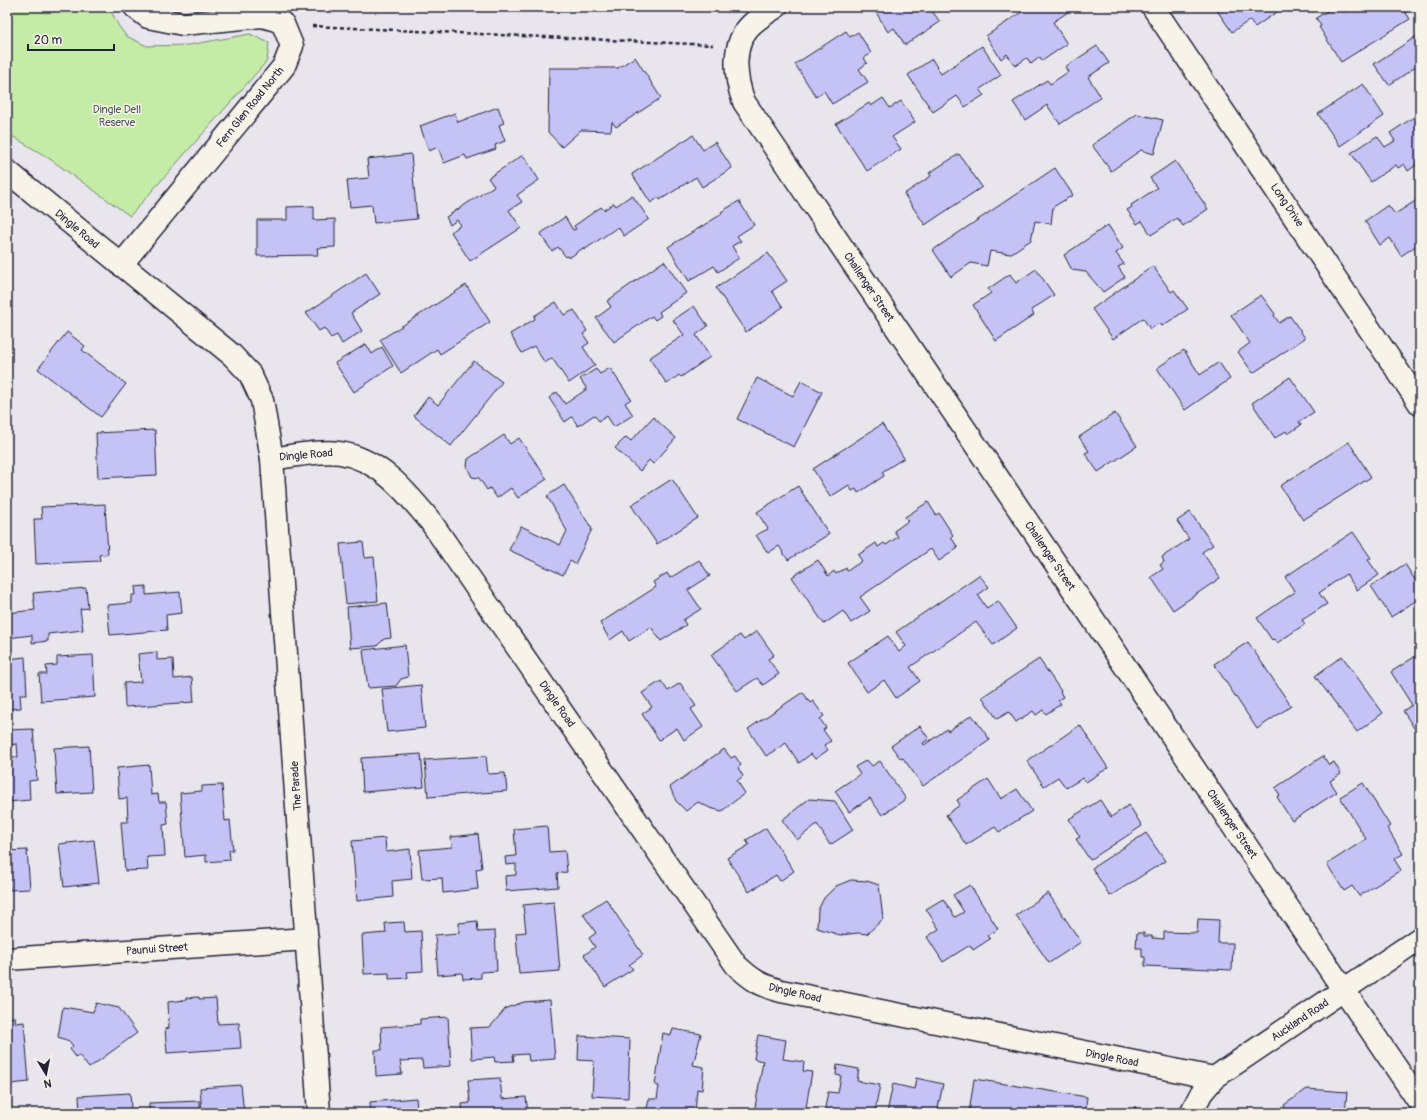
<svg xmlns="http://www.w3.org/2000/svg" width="1427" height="1120" font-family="Pangolin,sans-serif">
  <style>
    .green { fill: #c4eca7; stroke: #738771 }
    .building { fill: #c5c3f6; stroke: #22223b }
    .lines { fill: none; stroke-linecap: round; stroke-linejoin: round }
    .street-casing { stroke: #22223b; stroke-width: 25 }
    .secondary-casing { stroke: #22223b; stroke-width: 25 }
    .path { stroke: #22223b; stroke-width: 2.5; stroke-dasharray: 4 3; stroke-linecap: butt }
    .street { stroke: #f7f3e8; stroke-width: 22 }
    .secondary { stroke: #f7f3e8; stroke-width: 22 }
    .labels { text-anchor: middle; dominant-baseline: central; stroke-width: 3; stroke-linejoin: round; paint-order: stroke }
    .street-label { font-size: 11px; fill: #22223b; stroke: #f7f3e8 }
    .park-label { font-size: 11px; fill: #4a5456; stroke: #f7f3e8 }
  </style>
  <rect width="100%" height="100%" fill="#e8e5ec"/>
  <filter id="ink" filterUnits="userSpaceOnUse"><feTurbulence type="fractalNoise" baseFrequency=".025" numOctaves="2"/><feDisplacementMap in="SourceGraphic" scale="8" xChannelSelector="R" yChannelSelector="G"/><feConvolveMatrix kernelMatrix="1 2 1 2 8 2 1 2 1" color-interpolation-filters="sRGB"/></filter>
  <g filter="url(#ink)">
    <polygon class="green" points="7,7 109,7 118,25 126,36 147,46 189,45 250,34 269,43 267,61 130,216 47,157 7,133"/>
    <g class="building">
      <polygon points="877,7 938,7 932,11 940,22 905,45 894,28 888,32 874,9"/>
      <polygon points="1029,7 1073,7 1074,8 1053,22 1067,44 1042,61 1040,57 1031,64 1027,58 1015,66 1007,54 1001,59 986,36"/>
      <polygon points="1218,7 1284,7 1255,27 1250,20 1232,32 1216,9"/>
      <polygon points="1334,7 1341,7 1344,12 1353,7 1402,7 1410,19 1341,62 1319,27 1321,26 1316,18"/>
      <polygon points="846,31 850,37 858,32 871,53 864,58 867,63 859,69 868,82 832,104 824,91 816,97 795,64"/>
      <polygon points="1420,34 1420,64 1389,85 1374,64"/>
      <polygon points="982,46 1001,75 980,89 984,95 965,107 957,96 933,112 908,75 932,59 941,74"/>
      <polygon points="1097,46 1109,63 1088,77 1101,97 1060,124 1047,105 1025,120 1013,102 1047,80 1050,84 1068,72 1065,67"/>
      <polygon points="635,57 661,98 616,127 612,122 611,131 581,130 562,147 548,132 549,68 618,68"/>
      <polygon points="1363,84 1384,116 1340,146 1318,114"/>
      <polygon points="883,98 890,108 901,101 915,122 892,137 901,149 867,171 836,124 869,103 871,106"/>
      <polygon points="498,107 504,123 499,125 505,141 495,145 496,149 467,159 465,155 444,163 438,147 429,151 420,126 455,113 458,122"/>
      <polygon points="1420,113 1420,162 1408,171 1404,164 1398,168 1396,165 1371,182 1351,153 1377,136 1385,147 1395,141 1390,133"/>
      <polygon points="1137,114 1163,120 1154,154 1141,150 1111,171 1092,145"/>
      <polygon points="693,135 703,150 715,142 732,168 702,187 696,177 660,200 659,197 651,203 632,174"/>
      <polygon points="411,154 417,219 374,223 372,205 350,207 347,180 369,178 367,159"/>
      <polygon points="959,154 982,187 925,225 904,194 931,176 929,173"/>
      <polygon points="523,155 539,180 517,195 522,202 509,210 521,228 470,261 451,232 461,225 457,220 450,225 446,217 494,186 488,178"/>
      <polygon points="1175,161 1208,209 1183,226 1177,218 1151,235 1142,221 1137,224 1127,210 1132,207 1131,205 1157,188 1150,178"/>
      <polygon points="1055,168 1073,195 1053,207 1051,224 1035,221 1031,240 1010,254 990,251 987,266 971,263 951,277 933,250"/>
      <polygon points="632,195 649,219 624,236 618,227 584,250 583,248 569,258 568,256 566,257 558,247 552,251 540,234 565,217 573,230 576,229 574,226 601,207 604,210 614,203 616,206"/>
      <polygon points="1420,198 1420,243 1401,256 1390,238 1380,245 1365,221 1388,205 1395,214"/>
      <polygon points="739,201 754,225 737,236 741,241 732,246 739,258 718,272 714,266 689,281 668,247 722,214 721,212"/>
      <polygon points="314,206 314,220 335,219 335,247 317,248 318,255 257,256 257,220 287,220 287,207"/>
      <polygon points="1108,225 1123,248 1116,253 1124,264 1118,267 1125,277 1103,292 1086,272 1072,270 1064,255"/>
      <polygon points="768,253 787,281 772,291 783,307 746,332 716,288"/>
      <polygon points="664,261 686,293 659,312 661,316 655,320 652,316 614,342 596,318 611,307 607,301"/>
      <polygon points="1153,266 1171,292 1174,290 1188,309 1162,326 1159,323 1150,329 1143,318 1113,339 1092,309"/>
      <polygon points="1036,269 1054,295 1031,310 1034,315 996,341 973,305 991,293 988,289 1010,274 1016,283"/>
      <polygon points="366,273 380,294 351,313 362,331 342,344 337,335 331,338 324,328 319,331 306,313"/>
      <polygon points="466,285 490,322 440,354 437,349 401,373 380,340"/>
      <polygon points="1261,295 1275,314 1274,315 1279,323 1290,316 1305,338 1253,373 1238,352 1250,343 1231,315"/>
      <polygon points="556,302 564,315 574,310 587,331 583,334 589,343 583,347 595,365 569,383 552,358 545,363 534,346 522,353 510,334 535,319 534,316"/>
      <polygon points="694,306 708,326 696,335 710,357 681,377 679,375 667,384 649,358 684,335 673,320"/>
      <polygon points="67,332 85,346 82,350 126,384 101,417 38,369"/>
      <polygon points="366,344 372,354 382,347 393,366 354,392 335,363"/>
      <polygon points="1184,350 1200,375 1219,362 1230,379 1185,410 1157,368"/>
      <polygon points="474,361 502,382 451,446 414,416 428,397 438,405"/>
      <polygon points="610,368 631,399 625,403 633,415 614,427 607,416 599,421 594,415 578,426 572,417 565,422 549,398 557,392 565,404 587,389 580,379 596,369 600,374"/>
      <polygon points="1290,377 1314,412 1299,422 1301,425 1288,434 1286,431 1275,438 1252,403"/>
      <polygon points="757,378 793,396 801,381 822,392 794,447 737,419"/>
      <polygon points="1115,413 1137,446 1098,472 1085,453 1089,451 1079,437"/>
      <polygon points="653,417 676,438 653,464 649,460 640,471 615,448 626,437 631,441"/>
      <polygon points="882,424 904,458 882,472 884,476 858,493 856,489 852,491 849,485 830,497 813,469"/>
      <polygon points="155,430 157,475 98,478 96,433"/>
      <polygon points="504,435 510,444 519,438 547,479 518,498 511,488 497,498 490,488 487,490 479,478 472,477 467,467 468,459"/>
      <polygon points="1349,442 1371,477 1303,520 1280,486"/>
      <polygon points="672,479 698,518 657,544 631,505"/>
      <polygon points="564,485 592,529 575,564 570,561 563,575 509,550 521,526 560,545 567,531 547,496"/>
      <polygon points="798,486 829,534 788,560 779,546 768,553 756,535 768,529 757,512"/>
      <polygon points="928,502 936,515 939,513 953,535 951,537 958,548 939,561 931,549 860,597 870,611 851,623 843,611 824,624 792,577 818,560 828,576 834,571 836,574 846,568 847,571 862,561 858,555 876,543 878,547 884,543 886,545 898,537 894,531 908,521 905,517"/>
      <polygon points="105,504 108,554 99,555 100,561 36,564 34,519 42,519 41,507"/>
      <polygon points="1190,512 1213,545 1202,552 1220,578 1173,610 1151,577 1163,569 1160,565 1164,562 1162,557 1189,539 1177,521"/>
      <polygon points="1353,532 1371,558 1368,560 1379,575 1357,590 1346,574 1319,593 1327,604 1302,620 1305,624 1277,643 1274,639 1272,640 1257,618 1295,592 1285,577"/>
      <polygon points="363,542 365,558 374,557 378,601 346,604 340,544"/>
      <polygon points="699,560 710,576 688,590 701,609 683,620 686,625 661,641 651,627 629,641 623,631 610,640 600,623 656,587 653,582 667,573 670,578"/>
      <polygon points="1405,564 1420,588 1420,598 1391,617 1371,586"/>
      <polygon points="979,575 989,587 978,595 987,609 998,601 1017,628 993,645 976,622 910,667 920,681 896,698 884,680 867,692 848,663 888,636 899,652 906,646 896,632"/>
      <polygon points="146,586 146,595 180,592 182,613 166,615 167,630 110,635 107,605 132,603 132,595 136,595 135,587"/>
      <polygon points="86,588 88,608 80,609 83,630 48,634 48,641 32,643 32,635 7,638 7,613 35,610 33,593"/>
      <polygon points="387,603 391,638 384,639 377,646 350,648 347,607"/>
      <polygon points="757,631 774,655 768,659 779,674 763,685 757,678 737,691 711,655 740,635 744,640"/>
      <polygon points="1248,642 1291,706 1257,729 1214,664"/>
      <polygon points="405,645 408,677 401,679 396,686 368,688 363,650"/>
      <polygon points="157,652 157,660 173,659 174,679 192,677 194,702 125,707 124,683 141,682 138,654"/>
      <polygon points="1419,654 1420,656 1420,732 1418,734 1403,711 1412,705 1391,672"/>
      <polygon points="93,655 95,697 41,701 39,674 47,674 46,666 57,665 57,657"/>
      <polygon points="1342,656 1383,713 1357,732 1315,676"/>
      <polygon points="25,657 27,694 20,694 21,708 7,709 7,659"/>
      <polygon points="1039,659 1061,691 1060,692 1063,697 1058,700 1061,704 1046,714 1043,710 1036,715 1033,711 1016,722 1009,712 997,719 982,697"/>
      <polygon points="661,681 668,691 680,683 696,706 691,709 703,727 684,740 677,728 659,740 642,714 652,707 642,693"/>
      <polygon points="421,685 425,728 387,732 382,689"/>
      <polygon points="803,692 810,703 813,701 824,716 820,719 826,728 823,730 831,741 824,745 828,750 815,759 811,754 799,763 786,743 766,756 748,729"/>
      <polygon points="972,715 990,740 923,786 903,758 901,759 891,746 920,726 929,739 923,743 924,745 947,729 948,731"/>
      <polygon points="1080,725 1108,768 1086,782 1083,778 1066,788 1058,777 1044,786 1027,761"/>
      <polygon points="33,729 37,780 29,781 30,800 7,802 7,757 18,757 17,744 7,745 7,730"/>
      <polygon points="89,746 92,792 57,794 54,748"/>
      <polygon points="724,749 731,758 735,756 741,765 738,768 743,776 737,781 745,793 722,811 710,808 698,802 686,811 676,801 670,787"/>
      <polygon points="421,754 424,787 363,792 361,758"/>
      <polygon points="486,756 488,774 505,773 507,791 428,797 425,760"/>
      <polygon points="1323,756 1329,765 1334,762 1341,774 1330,781 1337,792 1292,821 1277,797 1280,795 1275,788"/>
      <polygon points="867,760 872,766 880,761 906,799 882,815 870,798 849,812 835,791 860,774 855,767"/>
      <polygon points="149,765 151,795 158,794 159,802 166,802 168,824 163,825 165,856 147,857 148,870 125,871 121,822 128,822 127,798 119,799 117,768"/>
      <polygon points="988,779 1001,799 1017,789 1032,811 999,832 995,827 966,845 946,815 960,805 957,800"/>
      <polygon points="1363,783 1390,826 1387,828 1403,854 1394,859 1401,870 1359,896 1352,886 1344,891 1327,864 1366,839 1340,797"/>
      <polygon points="222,785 225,821 230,820 233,850 229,850 230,860 206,862 206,855 185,857 180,793 202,791 202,786"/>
      <polygon points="809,799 835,801 853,830 830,845 817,824 797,840 782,820"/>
      <polygon points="1100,800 1111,817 1129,805 1142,826 1090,860 1076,839 1080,837 1069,819"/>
      <polygon points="547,826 549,852 565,851 567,872 557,873 558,887 506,891 505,876 516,875 516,864 506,865 505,857 516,856 514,829"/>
      <polygon points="766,828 794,871 780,881 776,875 749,892 727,858 749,845 746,840"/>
      <polygon points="1146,833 1165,861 1110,896 1092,868"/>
      <polygon points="478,834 482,868 476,869 478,889 443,893 442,878 422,879 419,850 452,847 451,837"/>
      <polygon points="385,838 386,852 410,849 412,879 392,881 393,897 357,901 352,841"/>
      <polygon points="94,840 99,883 64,887 59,844"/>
      <polygon points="27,850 30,889 9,890 8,875 7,875 7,851"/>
      <polygon points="851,880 867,881 879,885 883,919 867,934 858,933 840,935 817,928 818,910 824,898 836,886"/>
      <polygon points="970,885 998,929 987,936 990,939 973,950 970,945 943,962 927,937 939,929 926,909 943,899 955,917 964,912 953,895"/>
      <polygon points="1048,893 1081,942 1049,963 1016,915"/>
      <polygon points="606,899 643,955 629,965 633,969 605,987 584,955 595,947 589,938 596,933 583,914"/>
      <polygon points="554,902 560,971 519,974 516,933 526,932 523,905"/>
      <polygon points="1198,919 1219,920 1218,943 1233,943 1232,970 1145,966 1145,957 1142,957 1142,948 1136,948 1137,933 1144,933 1144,936 1152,936 1152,938 1164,939 1164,932 1197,933"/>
      <polygon points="477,921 478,932 495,931 497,971 481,972 481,978 463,979 462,973 438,975 435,935 459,933 459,923"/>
      <polygon points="404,922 405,932 421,931 423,971 407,972 408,978 389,979 389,973 364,974 362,935 386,933 385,923"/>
      <polygon points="199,997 199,999 216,998 218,1024 239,1023 241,1048 167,1053 165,1029 169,1028 168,1002 186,1000 186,998"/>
      <polygon points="550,1000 555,1059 529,1061 528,1054 513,1055 514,1061 495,1062 494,1057 472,1059 470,1028 490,1027 506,1008 524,1002"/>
      <polygon points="96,1003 119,1008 137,1033 89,1068 79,1055 76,1057 70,1049 73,1046 69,1041 58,1037 63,1007 93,1012"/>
      <polygon points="15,1017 16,1023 24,1022 29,1082 11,1084 11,1093 7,1094 7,1018"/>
      <polygon points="448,1017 451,1066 423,1068 422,1060 400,1061 402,1074 376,1076 375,1050 382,1050 381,1027 420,1024 420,1019"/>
      <polygon points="673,1029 701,1034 693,1065 704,1067 702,1090 697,1089 695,1113 646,1113 649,1099 657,1099 659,1086 655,1085 663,1033 671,1035"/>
      <polygon points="758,1035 786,1040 783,1059 804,1062 803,1071 812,1072 805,1113 754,1113 763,1061 754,1059"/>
      <polygon points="579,1036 630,1039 628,1098 592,1096 594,1061 578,1060"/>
      <polygon points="837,1065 859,1069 857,1081 880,1085 875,1111 866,1110 865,1113 824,1113 828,1092 838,1093 841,1076 836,1075"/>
      <polygon points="500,1078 502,1099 526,1097 528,1113 463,1113 462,1104 470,1103 468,1080"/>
      <polygon points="916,1078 943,1084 937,1113 887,1113 893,1084 914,1089"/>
      <polygon points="974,1079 1087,1097 1085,1113 969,1113"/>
      <polygon points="241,1085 244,1113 202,1113 200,1088"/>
      <polygon points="1307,1089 1347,1092 1345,1113 1286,1113 1287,1112 1284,1105"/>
      <polygon points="130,1093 131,1109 138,1109 138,1113 80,1113 79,1096"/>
      <polygon points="416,1098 417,1110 442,1108 442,1113 371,1113 370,1102"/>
      <polygon points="200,1101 200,1113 149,1113 149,1103"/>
    </g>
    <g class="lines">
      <g class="street-casing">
        <g id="street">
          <path d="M 776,7 C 768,12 760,17 753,23 C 730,43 735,78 744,102 L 1420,1103"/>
          <path d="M 7,171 L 232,355 L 250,374 L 262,400 L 272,459 C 292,456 321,450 340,453 C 380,459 407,493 431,522 L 736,965 C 752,980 760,985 781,991 L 1214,1078"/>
          <polyline points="121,265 284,66 292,46 283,24 276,20 262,16 183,24 148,17 135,7"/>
          <polyline points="272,459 319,1113"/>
          <polyline points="7,959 307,939"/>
          <polyline points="1191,1113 1202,1092 1214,1078 1420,938"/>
        </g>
      </g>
      <g class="secondary-casing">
        <polyline id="secondary" points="1153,7 1420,404"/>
      </g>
      <g class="path">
        <polyline points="312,26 713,45"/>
        <polyline points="1128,1113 1136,1107"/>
      </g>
      <use href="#street" class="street"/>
      <use href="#secondary" class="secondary"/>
    </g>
  </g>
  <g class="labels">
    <g class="street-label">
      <text transform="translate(250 107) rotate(-51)">Fern Glen Road North</text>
      <text transform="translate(1287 205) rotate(56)">Long Drive</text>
      <text transform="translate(77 229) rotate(40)">Dingle Road</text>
      <text transform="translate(869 287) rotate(56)">Challenger Street</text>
      <text transform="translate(306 455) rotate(-5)">Dingle Road</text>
      <text transform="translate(1050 556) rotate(56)">Challenger Street</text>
      <text transform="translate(557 704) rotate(55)">Dingle Road</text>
      <text transform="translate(296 786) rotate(-94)">The Parade</text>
      <text transform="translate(1232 824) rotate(56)">Challenger Street</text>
      <text transform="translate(157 949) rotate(-4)">Paunui Street</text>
      <text transform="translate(795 993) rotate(13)">Dingle Road</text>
      <text transform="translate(1300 1020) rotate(-34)">Auckland Road</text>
      <text transform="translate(1112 1058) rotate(11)">Dingle Road</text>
    </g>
    <g class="park-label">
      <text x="117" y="109">Dingle Dell<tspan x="117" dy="13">Reserve</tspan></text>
    </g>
  </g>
  <rect width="1427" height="1120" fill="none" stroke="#f7f3e8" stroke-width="24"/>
  <rect x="12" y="12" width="1403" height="1096" fill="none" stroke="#22223b" stroke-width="1.5" filter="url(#ink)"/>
  <g transform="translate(46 1074) rotate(170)" stroke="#f7f3e8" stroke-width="3" paint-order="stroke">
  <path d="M0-3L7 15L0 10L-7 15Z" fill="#22223b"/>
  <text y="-6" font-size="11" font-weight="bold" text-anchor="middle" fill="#22223b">N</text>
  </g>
  <path d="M28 44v6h86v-6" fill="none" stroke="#22223b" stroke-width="2"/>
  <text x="34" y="44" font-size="12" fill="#22223b" stroke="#f7f3e8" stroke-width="3" paint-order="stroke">20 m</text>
</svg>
